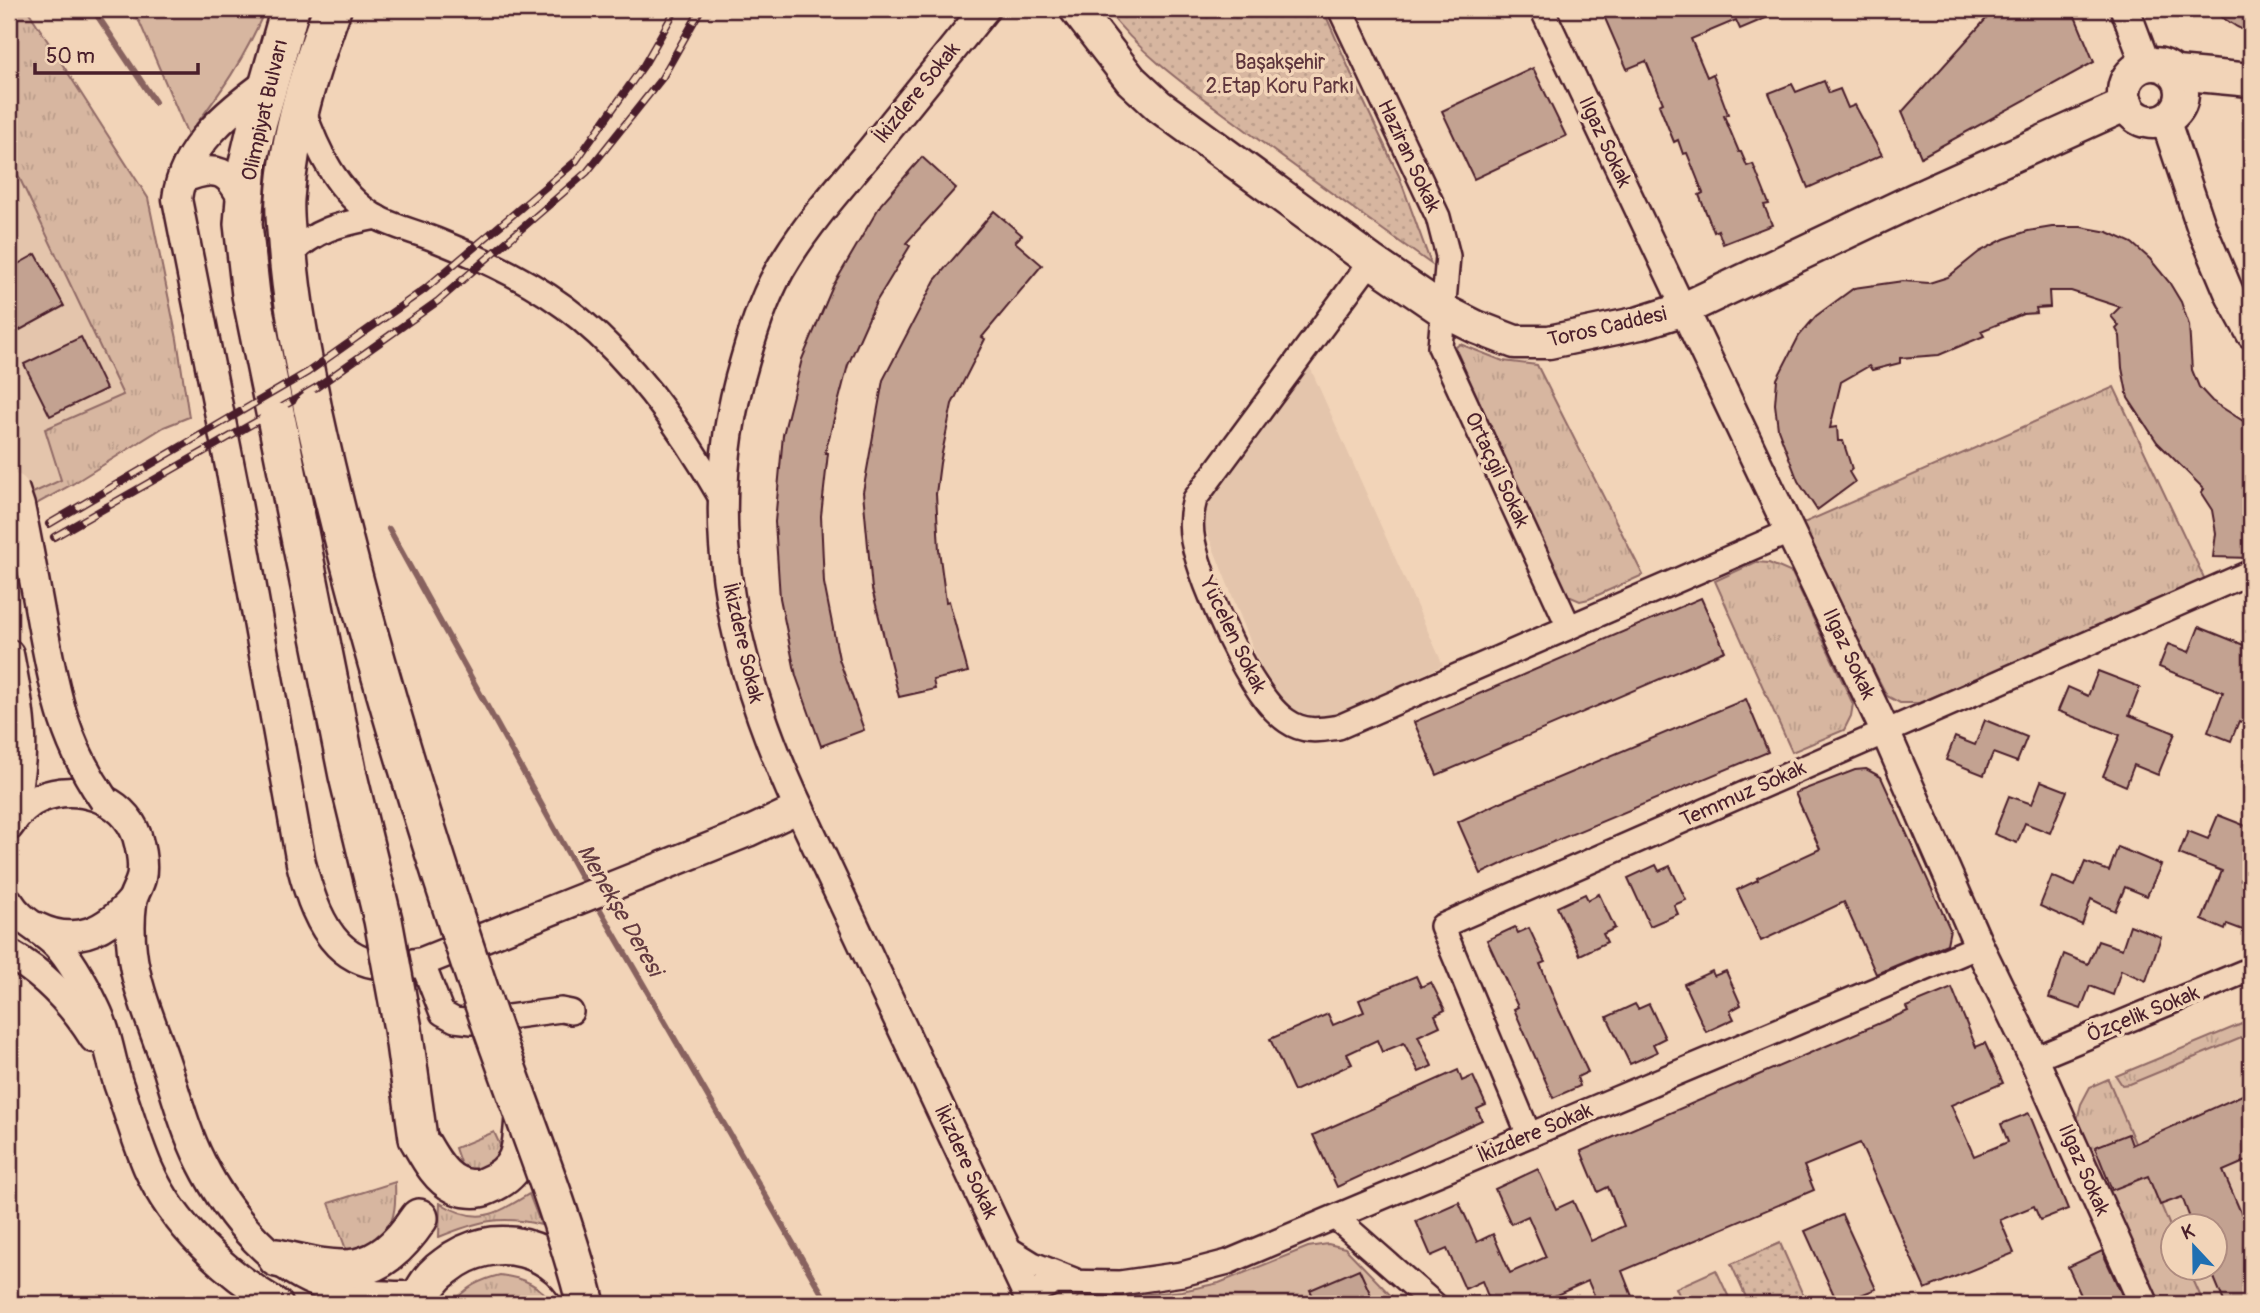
<svg xmlns="http://www.w3.org/2000/svg" width="2260" height="1313" font-family="Pangolin,sans-serif">
  <style>
    .built { fill: #e4c5ac; fill-rule: evenodd }
    .grass { fill: url(#grass-tufts); stroke: #906a66; stroke-width: 2 }
    .park { fill: url(#park-dots); stroke: #906a66; stroke-width: 2 }
    .pitch { fill: #d7b6a0; stroke: #906a66; stroke-width: 2 }
    .lines { fill: none; stroke-linecap: round; stroke-linejoin: round }
    .stream { stroke: #88625f; stroke-width: 6 }
    .building { fill: #c3a291; stroke: #4a1f2b; stroke-width: 2 }
    .minor-casing { stroke: #4a1f2b; stroke-width: 28 }
    .tertiary-casing { stroke: #4a1f2b; stroke-width: 33 }
    .secondary-casing { stroke: #4a1f2b; stroke-width: 37 }
    .primary-casing { stroke: #4a1f2b; stroke-width: 42 }
    .minor { stroke: #f2d4b8; stroke-width: 23 }
    .tertiary { stroke: #f2d4b8; stroke-width: 28 }
    .secondary { stroke: #f2d4b8; stroke-width: 32 }
    .primary { stroke: #f2d4b8; stroke-width: 37 }
    .rail-casing { stroke: #4a1f2b; stroke-width: 8 }
    .rail { stroke: #f2d4b8; stroke-width: 5; stroke-dasharray: 16; stroke-linecap: butt }
    .tertiary-bridge-casing { stroke: #4a1f2b; stroke-width: 33; stroke-linecap: butt }
    .primary-bridge-casing { stroke: #4a1f2b; stroke-width: 42; stroke-linecap: butt }
    .tertiary-bridge { stroke: #f2d4b8; stroke-width: 28 }
    .primary-bridge { stroke: #f2d4b8; stroke-width: 37 }
    .labels { text-anchor: middle; dominant-baseline: central; stroke-width: 7; stroke-linejoin: round; paint-order: stroke }
    .park-label { font-size: 21px; fill: #5f363d; stroke: #f2d4b8 }
    .street-label { font-size: 21px; fill: #4a1f2b; stroke: #f2d4b8 }
    .water-label { font-size: 23px; font-style: italic; fill: #643b41; stroke: #f2d4b8 }
  </style>
  <defs>
    <pattern id="grass-tufts" width="24" height="20" patternUnits="userSpaceOnUse" patternTransform="scale(1.75)"><rect width="24" height="20" fill="#d7b6a0"/><path d="M3 7l-1-3M5 7V3M7 7l1-3M15 17l-1-3M17 17v-4M19 17l1-3" fill="none" stroke="#ba9c8a"/></pattern>
    <pattern id="park-dots" width="8" height="8" patternUnits="userSpaceOnUse" patternTransform="scale(1.75)"><rect width="8" height="8" fill="#d7b6a0"/><path d="M2 2h.1M6 6h.1" fill="none" stroke="#ba9c8a" stroke-width="1.8" stroke-linecap="round"/></pattern>
  </defs>
  <rect width="100%" height="100%" fill="#f2d4b8"/>
  <filter id="ink" filterUnits="userSpaceOnUse"><feTurbulence type="fractalNoise" baseFrequency=".0143" numOctaves="2"/><feDisplacementMap in="SourceGraphic" scale="14" xChannelSelector="R" yChannelSelector="G"/><feConvolveMatrix kernelMatrix="1 2 1 2 8 2 1 2 1" color-interpolation-filters="sRGB"/></filter>
  <g filter="url(#ink)">
    <g class="built">
      <polygon points="9,96 160,371 61,480 9,504"/>
      <polygon points="1309,365 1443,665 1356,707 1321,717 1306,714 1291,708 1278,696 1265,678 1206,530 1205,518 1208,503 1227,473"/>
      <path d="M 2251,1020 L 2251,1304 L 2158,1304 L 2081,1104 L 2090,1087 ZM 2172,1226 L 2214,1226 L 2214,1268 L 2172,1268 Z"/>
    </g>
    <g class="grass">
      <polygon points="9,9 27,9 148,198 177,339 189,417 164,427 71,485 9,519 9,504 61,480 45,429 123,395 9,156"/>
      <polygon points="1460,344 1503,361 1537,365 1643,575 1589,599 1580,601 1566,595 1457,352 1456,347"/>
      <polygon points="2114,387 2206,582 1919,703 1900,703 1887,696 1799,525"/>
      <polygon points="1756,562 1769,563 1792,573 1853,704 1851,716 1844,730 1792,752 1715,581"/>
      <polygon points="2251,1020 2251,1034 2130,1084 2122,1085 2116,1076"/>
      <polygon points="2108,1079 2172,1231 2172,1268 2188,1268 2204,1304 2158,1304 2076,1125 2081,1104 2090,1087"/>
      <polygon points="494,1132 500,1145 498,1160 473,1172 461,1165 455,1148"/>
      <path d="M 395,1182 C 397,1226 389,1239 347,1252 L 329,1203 Z"/>
      <path d="M 529,1194 L 541,1225 C 501,1214 476,1222 439,1237 L 440,1203 C 478,1226 495,1215 529,1194 Z"/>
      <path d="M 500,1275 C 524,1278 539,1285 554,1304 L 452,1304 C 466,1287 479,1280 500,1275 Z"/>
    </g>
    <g class="park">
      <path d="M 1106,9 L 1323,9 L 1357,87 L 1399,176 L 1431,264 C 1365,217 1299,171 1235,122 C 1189,88 1141,55 1106,9 Z"/>
      <polygon points="1780,1243 1807,1304 1749,1304 1731,1264"/>
    </g>
    <g class="pitch">
      <path d="M 131,9 L 265,9 C 247,56 219,95 188,135 L 140,23 Z"/>
      <polygon points="1328,1244 1345,1248 1399,1304 1072,1304 1081,1294 1139,1295 1182,1291 1219,1283 1308,1247"/>
      <polygon points="1716,1270 1732,1304 1683,1304 1676,1288"/>
    </g>
    <g class="lines">
      <g class="stream">
        <polyline points="93,9 155,102"/>
        <polyline points="389,529 588,889"/>
        <polyline points="595,901 828,1304"/>
      </g>
    </g>
    <g class="building">
      <polygon points="1622,9 1787,9 1740,29 1736,20 1691,39 1707,77 1713,74 1728,114 1724,116 1739,152 1741,152 1747,166 1753,164 1769,204 1764,205 1772,225 1723,244 1718,230 1714,232 1699,195 1703,193 1687,153 1683,154 1678,140 1674,142 1659,105 1663,103 1646,61 1627,69 1604,16"/>
      <polygon points="1995,9 2072,9 2094,62 1921,157 1902,112"/>
      <polygon points="2209,9 2251,9 2251,34 2237,27"/>
      <polygon points="1533,68 1566,136 1474,179 1442,111"/>
      <polygon points="1824,81 1829,93 1840,89 1848,108 1855,105 1882,155 1808,188 1769,93 1792,84 1796,92"/>
      <polygon points="922,157 956,188 906,243 910,246 876,302 848,365 825,453 828,453 821,516 824,583 839,659 864,730 821,746 796,676 780,598 775,522 783,435 802,359 833,286 881,204"/>
      <polygon points="994,211 1022,235 1015,242 1042,265 982,337 985,339 952,404 940,463 936,494 939,550 946,602 949,601 968,672 933,680 935,689 899,697 872,589 863,492 883,380 935,280"/>
      <polygon points="2052,227 2081,227 2108,232 2132,243 2150,259 2169,282 2181,302 2189,325 2192,370 2199,387 2212,401 2243,421 2251,431 2251,558 2213,557 2216,533 2212,510 2201,493 2204,489 2157,442 2128,398 2122,368 2120,336 2116,329 2119,326 2111,316 2120,307 2071,291 2049,291 2050,307 2036,308 2037,313 2023,314 1981,331 1984,336 1939,355 1900,358 1900,363 1872,370 1869,366 1841,382 1830,428 1837,427 1838,441 1843,441 1852,469 1849,472 1855,482 1817,510 1798,481 1778,429 1775,404 1777,379 1799,336 1816,316 1854,288 1903,281 1929,283 1948,277 1979,252 2004,239 2028,231"/>
      <polygon points="36,254 64,306 9,336 9,269"/>
      <polygon points="81,337 106,389 50,416 24,364"/>
      <polygon points="1701,598 1725,651 1437,775 1414,722"/>
      <polygon points="2199,627 2251,648 2251,726 2239,721 2231,741 2208,732 2223,692 2159,667 2168,644 2189,652"/>
      <polygon points="2098,671 2140,687 2129,715 2175,733 2158,775 2134,765 2126,786 2103,776 2120,735 2058,711 2068,687 2088,696"/>
      <polygon points="1746,699 1768,752 1510,860 1481,874 1458,822 1496,804"/>
      <polygon points="1985,720 2027,737 2017,762 1993,753 1984,775 1946,760 1955,737 1975,745"/>
      <polygon points="1866,769 1881,777 1950,929 1947,944 1876,974 1844,902 1761,941 1737,890 1758,880 1757,878 1820,849 1795,793 1855,770"/>
      <polygon points="2041,781 2067,791 2050,833 2025,823 2017,843 1994,834 2009,796 2032,804"/>
      <polygon points="2218,815 2251,828 2251,853 2241,880 2251,884 2251,933 2227,924 2225,930 2202,920 2222,871 2179,854 2188,831 2208,839"/>
      <polygon points="2118,847 2161,865 2147,896 2125,887 2115,911 2091,899 2082,925 2040,906 2052,876 2075,886 2085,862 2109,871"/>
      <polygon points="1656,865 1659,871 1670,866 1686,900 1674,905 1678,914 1650,926 1628,878"/>
      <polygon points="1585,894 1588,900 1599,894 1615,928 1603,934 1607,942 1580,955 1557,907"/>
      <polygon points="2130,925 2161,937 2146,981 2121,970 2113,995 2090,986 2081,1009 2049,998 2064,954 2088,964 2098,941 2122,949"/>
      <polygon points="1515,927 1518,933 1529,928 1545,962 1540,964 1559,1010 1588,1072 1577,1077 1580,1086 1553,1098 1514,1009 1518,1007 1487,940"/>
      <polygon points="1712,971 1714,976 1726,971 1741,1005 1730,1011 1734,1019 1706,1032 1684,984"/>
      <polygon points="1416,976 1421,987 1431,982 1445,1010 1435,1015 1440,1026 1418,1036 1432,1066 1419,1072 1404,1043 1382,1052 1377,1040 1347,1054 1352,1064 1294,1091 1270,1039 1328,1014 1333,1025 1364,1012 1359,1000"/>
      <polygon points="1952,988 1976,1047 1985,1043 2003,1083 1951,1105 1974,1156 2008,1142 2001,1124 2029,1113 2068,1209 2040,1220 2034,1206 2000,1220 2014,1253 1925,1289 1860,1143 1804,1166 1814,1190 1622,1271 1635,1304 1598,1304 1588,1281 1536,1304 1491,1304 1482,1281 1465,1289 1447,1249 1431,1256 1416,1221 1459,1202 1477,1242 1493,1234 1510,1273 1546,1257 1528,1216 1511,1224 1495,1189 1538,1169 1556,1209 1573,1201 1591,1241 1624,1226 1608,1187 1598,1192 1581,1151 1908,1011 1906,1007"/>
      <polygon points="1635,1004 1638,1009 1649,1004 1665,1038 1653,1044 1657,1052 1630,1064 1607,1017"/>
      <polygon points="1458,1070 1462,1081 1473,1076 1486,1105 1477,1109 1482,1120 1337,1187 1313,1135"/>
      <polygon points="2251,1091 2251,1159 2223,1171 2251,1236 2251,1304 2225,1304 2210,1268 2215,1268 2215,1226 2193,1226 2182,1197 2160,1205 2148,1176 2112,1190 2095,1147 2128,1134 2132,1145"/>
      <polygon points="1842,1215 1876,1289 1838,1304 1805,1231"/>
      <polygon points="2102,1251 2126,1304 2085,1304 2068,1267"/>
      <polygon points="1359,1269 1375,1304 1317,1304 1310,1290"/>
    </g>
    <g class="lines">
      <g class="minor-casing">
        <g id="minor">
          <polyline points="1340,9 1438,217 1448,256 1440,347 1569,627"/>
          <polyline points="1542,9 1684,309"/>
          <path d="M 303,109 C 317,150 337,193 376,217 C 394,227 417,232 436,240 C 486,260 538,284 580,319 C 637,366 685,435 721,498"/>
          <path d="M 288,257 C 315,229 340,224 377,217"/>
          <path d="M 1371,261 L 1195,499 C 1191,513 1190,526 1193,541 C 1202,585 1250,697 1287,721 C 1304,733 1320,730 1339,727 L 1791,531"/>
          <polyline points="422,962 442,1013 455,1020 472,1022 561,1010 571,1012"/>
          <polyline points="2034,1059 2251,969"/>
          <polyline points="1529,1135 1442,926 2251,572"/>
          <polyline points="1336,1218 1434,1304"/>
          <polyline points="1007,1248 1033,1264 1074,1280"/>
          <polyline points="1029,1299 1042,1288 1056,1282 1120,1283 1182,1274 1228,1262 1979,946"/>
        </g>
      </g>
      <g class="tertiary-casing">
        <g id="tertiary">
          <path d="M 985,9 C 948,55 910,102 872,149 C 843,184 811,219 787,258 C 767,289 755,325 745,360 C 699,513 729,651 792,793 L 1032,1304"/>
          <polyline points="2125,9 2146,65"/>
          <path d="M 270,81 C 231,109 183,147 177,199 L 235,492 L 301,863 C 318,931 343,979 422,962 L 748,832 L 799,808"/>
          <polyline points="2165,119 2201,226 2231,297 2251,334"/>
          <path d="M 182,179 C 217,164 229,170 245,204"/>
          <polyline points="1684,309 1885,731 1979,946 2034,1059 2144,1304"/>
          <path d="M 9,654 C 21,717 29,757 9,820"/>
          <path d="M 9,826 C 17,814 26,803 40,798 C 76,783 123,797 137,836 C 141,850 144,864 141,878 C 139,887 133,894 132,903 C 130,918 130,935 132,951 C 136,990 155,1030 167,1067 C 177,1099 186,1132 201,1162 C 228,1216 275,1274 336,1289 C 364,1296 392,1296 420,1296"/>
          <path d="M 9,902 C 20,921 41,929 56,944 C 72,961 85,986 95,1007 C 107,1031 110,1057 118,1083 C 128,1111 136,1140 148,1168 C 173,1225 225,1273 278,1304"/>
          <path d="M 37,927 C 76,946 106,931 132,900"/>
          <path d="M 9,954 C 45,974 72,1003 94,1038"/>
        </g>
      </g>
      <g class="secondary-casing">
        <g id="secondary">
          <polyline points="1076,9 1131,80 1159,106 1371,261 1444,311 1476,327 1515,342 1549,342 1640,323 1684,309 1914,200 2127,104"/>
          <circle cx="2153" cy="93" r="29"/>
          <polyline points="2176,73 2251,80"/>
        </g>
      </g>
      <g class="primary-casing">
        <g id="primary">
          <path d="M 313,410 C 302,355 291,299 287,242 C 286,228 284,213 285,199 C 289,134 310,70 332,9"/>
          <polyline points="277,422 251,295 243,224 248,163 258,121 290,9"/>
          <path d="M 418,1138 C 427,1153 438,1176 455,1184 C 463,1189 478,1190 486,1186 C 521,1172 522,1150 524,1115"/>
          <path d="M 277,1258 C 344,1274 376,1281 419,1218"/>
          <path d="M 418,1304 C 423,1289 433,1275 446,1266 C 493,1228 561,1245 584,1302"/>
        </g>
      </g>
      <use href="#minor" class="minor"/>
      <use href="#tertiary" class="tertiary"/>
      <use href="#secondary" class="secondary"/>
      <use href="#primary" class="primary"/>
      <g class="rail-casing">
        <g id="rail">
          <polyline points="49,524 308,372 425,289 576,161 644,65 676,9"/>
          <polyline points="54,537 317,387 438,301 587,172 662,78 701,9"/>
        </g>
      </g>
      <use href="#rail" class="rail"/>
      <g class="tertiary-bridge-casing">
        <path id="tertiary-bridge" d="M 14,488 L 20,506 C 28,545 35,584 42,623 C 55,692 63,741 104,800"/>
      </g>
      <g class="primary-bridge-casing">
        <g id="primary-bridge">
          <path d="M 313,410 C 357,611 418,810 484,1004 C 518,1104 560,1202 586,1304"/>
          <polyline points="277,422 348,776 383,920 403,1029 418,1138"/>
        </g>
      </g>
      <use href="#tertiary-bridge" class="tertiary-bridge"/>
      <use href="#primary-bridge" class="primary-bridge"/>
    </g>
  </g>
  <g class="labels">
    <g class="park-label">
      <text x="1280" y="62">Başakşehir<tspan x="1280" dy="24">2.Etap Koru Parkı</tspan></text>
    </g>
    <g class="street-label">
      <text transform="translate(917 93) rotate(-51)">İkizdere Sokak</text>
      <text transform="translate(265 110) rotate(-77)">Olimpiyat Bulvarı</text>
      <text transform="translate(1605 142) rotate(65)">Ilgaz Sokak</text>
      <text transform="translate(1409 156) rotate(65)">Haziran Sokak</text>
      <text transform="translate(1607 327) rotate(-13)">Toros Caddesi</text>
      <text transform="translate(1497 470) rotate(65)">Ortaçgil Sokak</text>
      <text transform="translate(1233 635) rotate(64)">Yücelen Sokak</text>
      <text transform="translate(743 643) rotate(77)">İkizdere Sokak</text>
      <text transform="translate(1849 654) rotate(65)">Ilgaz Sokak</text>
      <text transform="translate(1743 794) rotate(-24)">Temmuz Sokak</text>
      <text transform="translate(2143 1014) rotate(-22)">Özçelik Sokak</text>
      <text transform="translate(1535 1133) rotate(-23)">İkizdere Sokak</text>
      <text transform="translate(966 1162) rotate(65)">İkizdere Sokak</text>
      <text transform="translate(2084 1170) rotate(66)">Ilgaz Sokak</text>
    </g>
    <g class="water-label">
      <text transform="translate(620 910) rotate(60)">Menekşe Deresi</text>
    </g>
  </g>
  <rect width="2260" height="1313" fill="none" stroke="#f2d4b8" stroke-width="35"/>
  <rect x="18" y="18" width="2225" height="1278" fill="none" stroke="#4a1f2b" stroke-width="2.5" filter="url(#ink)"/>
  <g transform="translate(2194 1247) rotate(338)"><circle r="33" fill="#f2d4b8" stroke="#af8c80" stroke-width="2"/>
  <path d="M0-5L12 26L0 18L-12 26Z" fill="#1f6fb2"/>
  <text y="-10" font-size="19" font-weight="bold" text-anchor="middle" fill="#4a1f2b">K</text>
  </g>
  <path d="M35 63v10h163v-10" fill="none" stroke="#4a1f2b" stroke-width="3.5"/>
  <text x="46" y="63" font-size="21" fill="#4a1f2b" stroke="#f2d4b8" stroke-width="5" paint-order="stroke">50 m</text>
</svg>
